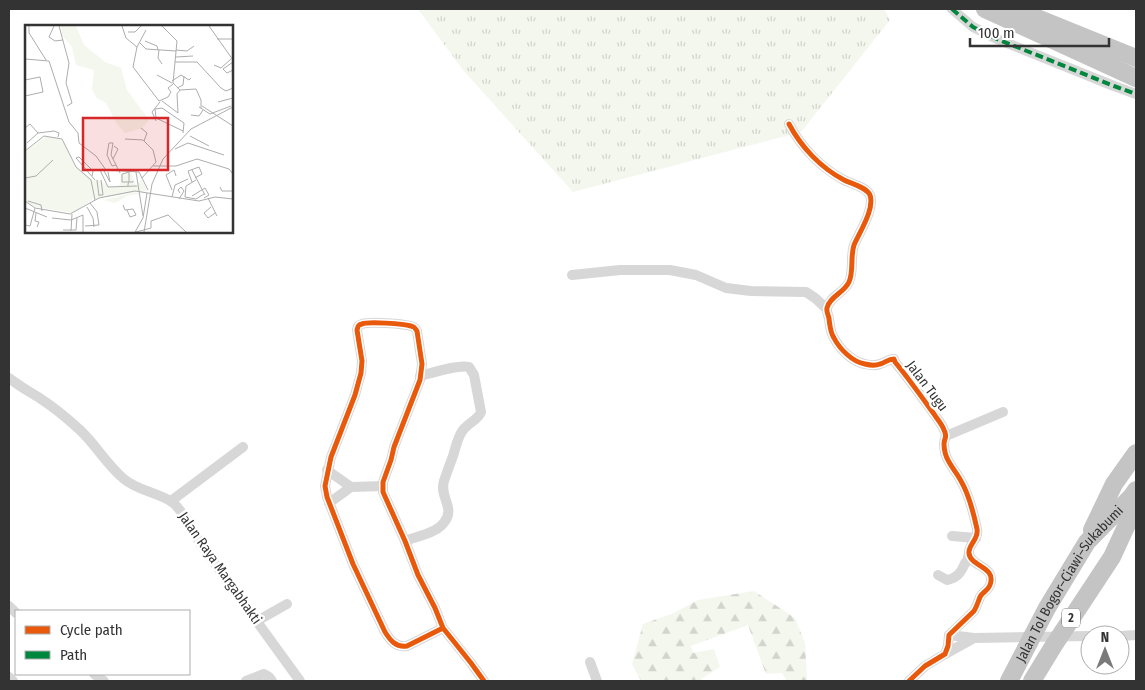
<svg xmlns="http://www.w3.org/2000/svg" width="1145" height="690" font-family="'Fira Sans Condensed',sans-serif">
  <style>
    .grass { fill: url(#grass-tufts) }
    .forest { fill: url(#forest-firs) }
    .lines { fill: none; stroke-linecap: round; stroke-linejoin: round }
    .street { stroke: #d7d7d7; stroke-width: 10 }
    .highway { stroke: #c4c4c4; stroke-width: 18 }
    .quiet { stroke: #00873e; stroke-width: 4; stroke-dasharray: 8 4; stroke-linecap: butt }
    .cycleway-casing { stroke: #fff; stroke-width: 8 }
    .cycleway { stroke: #e8590c; stroke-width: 5 }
    .labels { text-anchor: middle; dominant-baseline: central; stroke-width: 5; stroke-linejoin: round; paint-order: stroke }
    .shield { fill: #fff; stroke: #707070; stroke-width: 1 }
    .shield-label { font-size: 12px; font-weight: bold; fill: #333 }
    .street-label { font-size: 14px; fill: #333; stroke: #fff }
    .inset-road { fill: none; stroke: #adadad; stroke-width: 1 }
    .view { fill: #d62828; fill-opacity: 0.15; stroke: #d62828; stroke-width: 2.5 }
    .inset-edge { fill: none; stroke: #333; stroke-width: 2.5 }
  </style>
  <defs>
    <pattern id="grass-tufts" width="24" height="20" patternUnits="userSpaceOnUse" patternTransform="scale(1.25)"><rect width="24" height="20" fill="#f4f7ee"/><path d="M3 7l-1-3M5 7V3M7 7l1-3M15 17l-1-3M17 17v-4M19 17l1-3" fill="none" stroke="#d2d4cd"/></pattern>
    <pattern id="forest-firs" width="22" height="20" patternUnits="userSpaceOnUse" patternTransform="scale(1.25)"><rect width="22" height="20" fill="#f4f7ee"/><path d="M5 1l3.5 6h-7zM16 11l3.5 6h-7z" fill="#d2d4cd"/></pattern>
  </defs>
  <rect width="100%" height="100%" fill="#fff"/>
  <polygon class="grass" points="418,9 884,9 890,20 801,132 573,192 463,70"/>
  <polygon class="forest" points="754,591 795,618 805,643 807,681 787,681 782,673 766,674 748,625 691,646 693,653 714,649 720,667 701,679 703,681 641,681 632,664 643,624 674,613 698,600"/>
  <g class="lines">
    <g class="street">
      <polyline points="952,9 973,27 997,39 1114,86 1136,94"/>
      <path d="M 789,124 C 801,147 821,168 844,180 C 852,184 866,187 870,195 C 875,209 859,233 854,245 C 850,257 854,271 849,282 C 844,293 830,296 827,308 C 826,312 829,316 829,319 C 830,325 830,332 834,338 C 839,348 852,362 865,364 C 869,365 875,366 880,364 C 885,363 888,359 894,359 L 895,362 C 909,379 921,396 934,414 C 937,419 942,424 944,430 C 948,437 944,438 944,444 C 944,450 946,457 949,462 C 953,469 958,475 961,481 C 968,493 974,515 977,529 C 979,539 968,545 969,553 C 970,567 997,566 990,585 C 988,591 982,592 980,597 C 978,602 977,606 974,611 L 949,635 L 948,646 L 945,654 L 925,666 L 909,681"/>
      <polyline points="572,275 620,270 670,270 696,275 726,288 751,291 806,292 815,298 827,309"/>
      <path d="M 9,378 C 19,386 30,392 41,399 C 55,408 68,419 80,430 C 96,445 107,465 124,479 C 138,491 157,492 172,502 C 182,509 194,532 200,543 L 300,681"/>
      <polyline points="946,436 1003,412"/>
      <polyline points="327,470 351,487"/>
      <polyline points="171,501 243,447"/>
      <polyline points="329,503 351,487 383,486"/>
      <polyline points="952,536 976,538"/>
      <path d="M 405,541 C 418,536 438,533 445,521 C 455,507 439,497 444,481 C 447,472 450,464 453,456 C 456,447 457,438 463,430 C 468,423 478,420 481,412 L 474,375 L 469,367 C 459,364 432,373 420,376"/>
      <path d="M 938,575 L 947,580 C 957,578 961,573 965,563 L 967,562 L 969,553"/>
      <polyline points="9,606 16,613"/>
      <polyline points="257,621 287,604"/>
      <path d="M 443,628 L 407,646 C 396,648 390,640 385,632 L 353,564 L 327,497 L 325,486 L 331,457 L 355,395 L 361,373 L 362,361 L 357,330 C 358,326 358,325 362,324 C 368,321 404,324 411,326 C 415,327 414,327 417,331 L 422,364 L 420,380 L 394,447 L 391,460 L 383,482 L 383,492 L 405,541 L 418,575 L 435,608 L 443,628 L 471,663 L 484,681"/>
      <polyline points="949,635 974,638 1090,636"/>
      <polyline points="1120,636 1136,635"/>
      <polyline points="945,654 974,638"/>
      <polyline points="590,662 597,681"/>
      <polyline points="94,674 104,681"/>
      <polyline points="9,677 13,681"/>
      <polyline points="246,681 264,674 269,677 272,681"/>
    </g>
    <g class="highway">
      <polyline points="985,9 1136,78"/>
      <polyline points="1015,9 1136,58"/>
      <polyline points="1092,530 1114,484 1136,453"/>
      <path id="s1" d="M 1009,681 L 1047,608 L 1087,542 L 1132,496 L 1136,490"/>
      <polyline points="1032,681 1054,645 1112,557 1136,505"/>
    </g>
    <polyline class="quiet" points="952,9 973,27 997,39 1114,86 1136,94"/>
    <g class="cycleway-casing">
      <g id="cycleway">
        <path d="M 789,124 C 801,147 821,168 844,180 C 852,184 866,187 870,195 C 875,209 859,233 854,245 C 850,257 854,271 849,282 C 844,293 830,296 827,308 C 826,312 829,316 829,319 C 830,325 830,332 834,338 C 839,348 852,362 865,364 C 869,365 875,366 880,364 C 885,363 888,359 894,359 L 895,362 C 909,379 921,396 934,414 C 937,419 942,424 944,430 C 948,437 944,438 944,444 C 944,450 946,457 949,462 C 953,469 958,475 961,481 C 968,493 974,515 977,529 C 979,539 968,545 969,553 C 970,567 997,566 990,585 C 988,591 982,592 980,597 C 978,602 977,606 974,611 L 949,635 L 948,646 L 945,654 L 925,666 L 909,681"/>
        <path d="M 443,628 L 407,646 C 396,648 390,640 385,632 L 353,564 L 327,497 L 325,486 L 331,457 L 355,395 L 361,373 L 362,361 L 357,330 C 358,326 358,325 362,324 C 368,321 404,324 411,326 C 415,327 414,327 417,331 L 422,364 L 420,380 L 394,447 L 391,460 L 383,482 L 383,492 L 405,541 L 418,575 L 435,608 L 443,628 L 471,663 L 484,681"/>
      </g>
    </g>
    <use href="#cycleway" class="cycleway"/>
  </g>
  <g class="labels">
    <rect class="shield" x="1062" y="608.5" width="18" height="19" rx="4"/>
    <g class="shield-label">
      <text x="1071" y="618">2</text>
    </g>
    <g class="street-label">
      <text transform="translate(927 386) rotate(53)">Jalan Tugu</text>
      <text transform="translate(220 568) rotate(55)">Jalan Raya Margabhakti</text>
      <text stroke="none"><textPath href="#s1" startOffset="115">Jalan Tol Bogor–Ciawi–Sukabumi</textPath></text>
    </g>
  </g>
  <g transform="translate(25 25)">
    <rect width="208" height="208" fill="#fff"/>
    <path d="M 36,1 L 51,1 L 59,20 L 80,37 L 96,43 L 102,65 L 124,95 L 117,103 L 100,108 L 92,99 L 81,78 L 72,73 L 67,65 L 69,45 L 51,40 L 47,22 L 37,10 ZM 22,111 L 34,113 L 41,120 L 49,140 L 69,156 L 71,154 L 87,162 L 95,160 L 96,149 L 106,147 L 111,161 L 116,154 L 122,166 L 68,174 L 48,188 L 6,181 L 0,176 L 0,127 ZM 108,168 L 120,169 L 104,170 L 90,178 L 78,175 L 66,178 Z" fill="#f4f7ee"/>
    <path class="inset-road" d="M 4,1 L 4,8 L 21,35M 29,1 L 24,12 L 30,16 L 38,15M 34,1 L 44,38 L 41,58 L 47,78 L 42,81M 97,1 L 101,13 L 112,22 L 121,5M 137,1 L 152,16 L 148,58 L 155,65 L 171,64 L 176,75 L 176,83M 184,1 L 208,35M 103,7 L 110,7 L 116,1M 192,14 L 208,14M 120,16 L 132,21 L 133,25M 115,18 L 121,24 L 151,26M 112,22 L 108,42 L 134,76 L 143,72 L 146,67 L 143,63 L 148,59M 134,25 L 133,33 L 137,39M 151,25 L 162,26 L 169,21M 151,32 L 168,31M 0,34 L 24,36 L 44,97 L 53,108 L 54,118 L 71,131 L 81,145 L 114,147 L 123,165M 150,37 L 172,37 L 196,63 L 201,66 L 208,63M 208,37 L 198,44 L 202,48 L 208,45M 189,40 L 196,43 L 206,34M 132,50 L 147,58M 0,55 L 15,52 L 18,67 L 0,71M 147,56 L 156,50 L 164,55 L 166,53M 152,63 L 158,60 L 159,51M 137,76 L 153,88 L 152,69 L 155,65M 193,77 L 208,73M 177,81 L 208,101M 174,82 L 185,89 L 206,81M 166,90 L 174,91 L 178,85M 131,96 L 127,87 L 135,77M 0,103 L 5,99 L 13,108 L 2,118M 116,103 L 122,108 L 119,116M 158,106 L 131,93 L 130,84 L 137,83 L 159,98 L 158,108M 13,108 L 29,106 L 34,108 L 33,112M 165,111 L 184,121M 100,114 L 118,115 L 128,125 L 131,137 L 117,153M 88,118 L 84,118 L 82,130 L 87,141 L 91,140M 88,118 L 86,130 L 95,148M 150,124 L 163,118 L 199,130M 0,126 L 19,111 L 37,114 L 51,142 L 66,155 L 70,175M 51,133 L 54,132 L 68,146 L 67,151M 51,133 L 70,155M 88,134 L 93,124 L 89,121M 128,141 L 151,141 L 172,134 L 204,144 L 208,149M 167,145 L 180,170M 83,147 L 85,157 L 78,144 L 75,145 L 83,162 L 112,161M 111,147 L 118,191M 0,153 L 11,151 L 28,135M 72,155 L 74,171M 171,155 L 161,161 L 160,172 L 171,174 L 179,169M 167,157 L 163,146 L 174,142 L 177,149 L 170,153M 103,161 L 103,159 L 104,157 L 104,147 L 97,149 L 97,157 L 108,157 L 108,156M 195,162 L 197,166 L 208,166M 147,165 L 141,150 L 149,145 L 151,151M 74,170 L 78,170 L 76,155M 167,171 L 180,163 L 184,170 L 179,173M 147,172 L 150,160 L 163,154M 183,173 L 192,191M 154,174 L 159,166 L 156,162 L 153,165 L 155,168M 0,176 L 10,183 L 45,189 L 74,173 L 110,166 L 174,176 L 190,172 L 208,174M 3,176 L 16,180 L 17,186M 98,180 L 100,185 L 108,184 L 111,190 L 105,192 L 102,185M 62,182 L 68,193 L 69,202M 186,182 L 179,188 L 183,193 L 190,188M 0,183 L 22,192M 11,188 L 10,196 L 14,197 L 12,202M 27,193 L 46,195 L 58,190 L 58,207M 0,200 L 5,201 L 10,183M 60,201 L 74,200 L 72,187 L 65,178M 38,205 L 51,205 L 52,193M 46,206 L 47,189M 110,207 L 118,193 L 122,168M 111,207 L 126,203 L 126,196 L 143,190 L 161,207M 119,207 L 127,159 L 138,134 L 166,104 L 208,82"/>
    <path class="view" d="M 58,93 L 143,93 L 143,145 L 58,145 Z"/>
    <rect width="208" height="208" class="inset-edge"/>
  </g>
  <rect width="1145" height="690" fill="none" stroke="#333333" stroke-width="20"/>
  <rect x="15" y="610" width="175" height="65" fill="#ffffff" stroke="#adadad"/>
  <rect x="25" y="626" width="25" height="8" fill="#e8590c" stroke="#adadad"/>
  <text x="60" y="635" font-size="15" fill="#333333">Cycle path</text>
  <rect x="25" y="651" width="25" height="8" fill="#00873e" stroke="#adadad"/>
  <text x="60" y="660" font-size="15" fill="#333333">Path</text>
  <g transform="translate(1105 650)"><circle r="24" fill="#ffffff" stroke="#adadad"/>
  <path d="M0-4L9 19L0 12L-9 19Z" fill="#7a7a7a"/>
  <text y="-8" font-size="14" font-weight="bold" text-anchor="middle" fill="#333333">N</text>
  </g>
  <path d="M970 38v8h139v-8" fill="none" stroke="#333333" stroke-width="2.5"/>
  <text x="978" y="38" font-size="15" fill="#333333" stroke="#ffffff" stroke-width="4" paint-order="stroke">100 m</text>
</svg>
